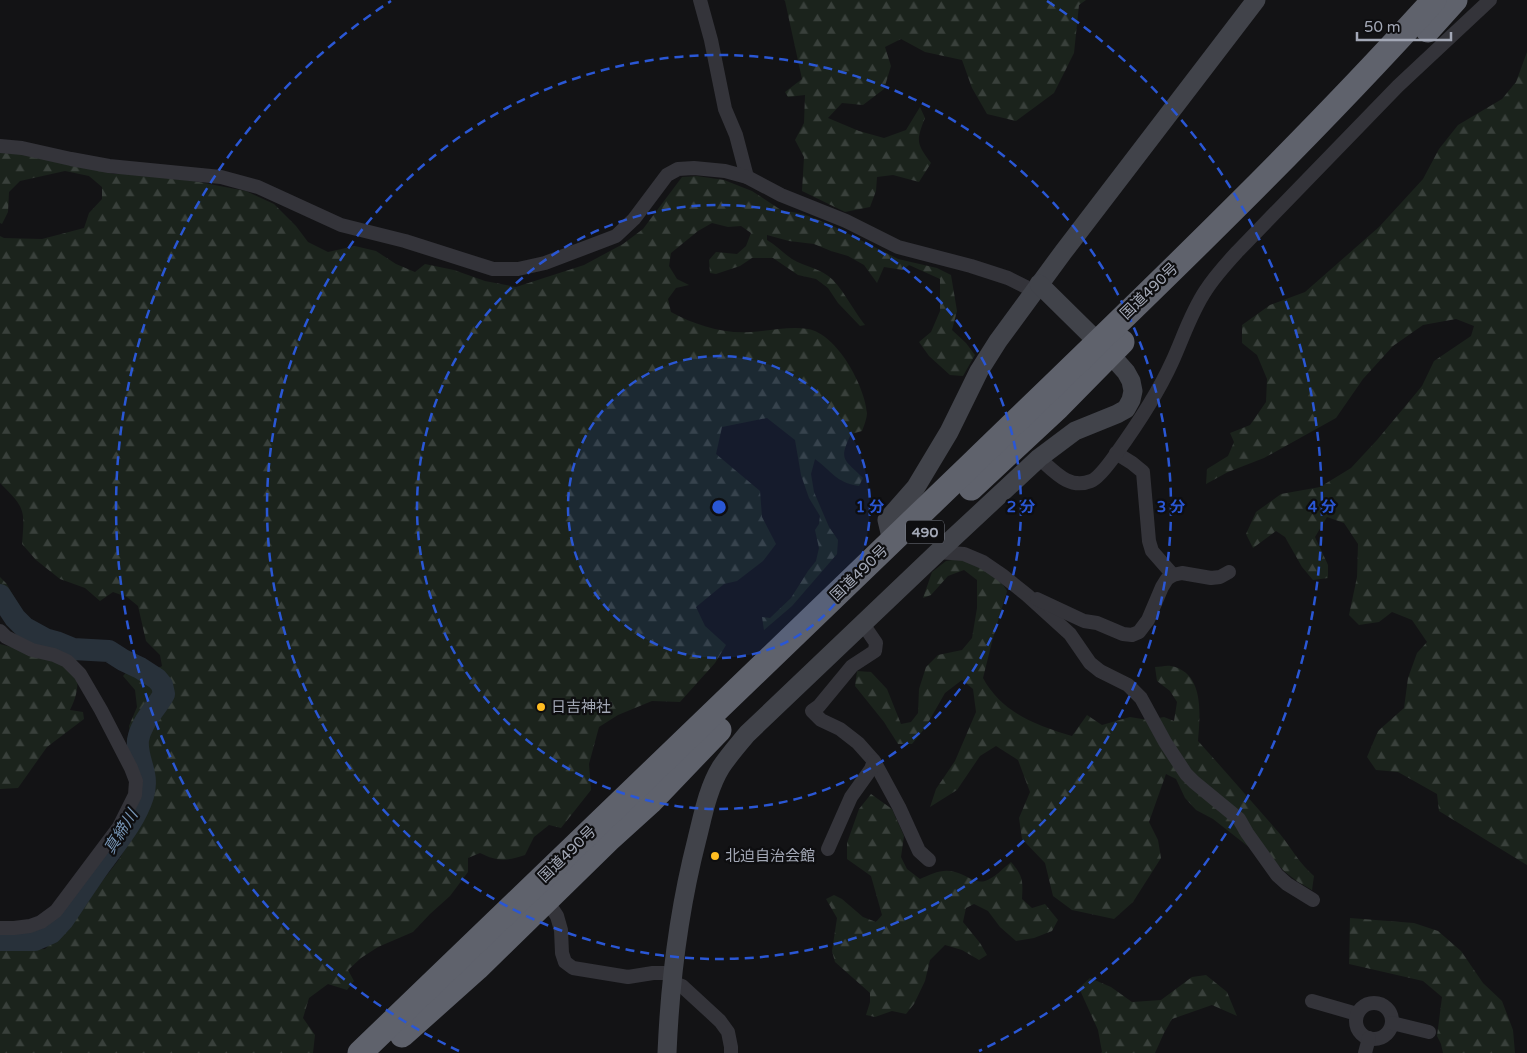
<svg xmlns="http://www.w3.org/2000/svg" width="1527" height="1053" font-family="'Varela Round','Noto Sans JP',sans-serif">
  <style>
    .forest { fill: url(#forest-firs) }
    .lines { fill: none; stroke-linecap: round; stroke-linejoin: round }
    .river { stroke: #28313a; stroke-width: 22 }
    .street { stroke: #34343a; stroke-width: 14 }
    .secondary { stroke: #41434a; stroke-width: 19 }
    .highway { stroke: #5f626c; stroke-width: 25 }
    .ring { fill: none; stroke: #2a57d5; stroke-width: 2.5; stroke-dasharray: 9 6 }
    .poi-dot { fill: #ffbd21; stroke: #0e0e10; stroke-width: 2 }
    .labels { text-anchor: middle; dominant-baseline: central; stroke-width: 4.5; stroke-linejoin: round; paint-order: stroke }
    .shield { fill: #0e0e10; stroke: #767a84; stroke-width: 1 }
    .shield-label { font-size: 14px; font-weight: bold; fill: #a3a8b6 }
    .street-label { font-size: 15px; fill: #a3a8b6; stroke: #0e0e10 }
    .poi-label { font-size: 15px; fill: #a3a8b6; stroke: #0e0e10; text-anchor: start }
    .water-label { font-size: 16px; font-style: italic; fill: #7795b5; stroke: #0e0e10 }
    .centre { fill: #2a57d5; stroke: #0e0e10; stroke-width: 2.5 }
    .ring-label { font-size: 15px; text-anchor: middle; font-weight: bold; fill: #2a57d5; stroke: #0e0e10; stroke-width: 4.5; stroke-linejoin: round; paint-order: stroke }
  </style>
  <defs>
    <pattern id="forest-firs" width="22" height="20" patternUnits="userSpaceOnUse" patternTransform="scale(1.25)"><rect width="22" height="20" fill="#1b231c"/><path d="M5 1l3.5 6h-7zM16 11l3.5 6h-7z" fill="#39403b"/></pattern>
  </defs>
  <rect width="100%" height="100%" fill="#131315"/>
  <g class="forest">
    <path d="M 784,0 L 1086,0 L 1079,5 L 1074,53 L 1054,93 L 1016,121 L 987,114 L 972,88 L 962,60 L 925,52 L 901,39 L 885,47 L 891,66 L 884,89 L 863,105 L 842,103 L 828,118 L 859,131 L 884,138 L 906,130 L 920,107 L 925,118 C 916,141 916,143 931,163 L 919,182 L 893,175 L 877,177 L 876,191 L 870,207 L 845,212 L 802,191 L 804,157 L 795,140 L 804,123 L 805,95 L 788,97 L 785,92 L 802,79 L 785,1 Z"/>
    <polygon points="1527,52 1527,865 1439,811 1437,794 1398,772 1376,770 1367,757 1378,731 1404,708 1408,678 1417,653 1427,642 1412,620 1392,612 1379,622 1359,625 1349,615 1357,577 1358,544 1344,523 1327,517 1315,537 1328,565 1328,578 1313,580 1302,567 1285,537 1276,531 1253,548 1246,534 1256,512 1281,494 1320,487 1351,468 1377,440 1422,386 1434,361 1471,336 1474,326 1456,319 1423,325 1393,346 1363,379 1336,418 1264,458 1228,472 1206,484 1207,469 1228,456 1234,442 1230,433 1250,425 1266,402 1267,379 1257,355 1242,343 1242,325 1270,305 1305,292 1379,227 1423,179 1439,149 1458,125 1502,99 1516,82"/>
    <path d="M 0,150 L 25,153 L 114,174 L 152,173 L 246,191 L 274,204 L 296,226 L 308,242 L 328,252 L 355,246 L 376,251 L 396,264 L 415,272 L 425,264 L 454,270 L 485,281 L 516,287 L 584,265 L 623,244 L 643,229 L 682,177 L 697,176 L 724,180 L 752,191 L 781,210 L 803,214 L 831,225 L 898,259 L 937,268 L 951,275 L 957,311 L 952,330 L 966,343 L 975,355 L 963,376 L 950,375 L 929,356 L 919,342 L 931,332 L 940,311 L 940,279 L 909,265 L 903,270 L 884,267 L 877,283 L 864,265 L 848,256 L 831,251 L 814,244 L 789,241 L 767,235 L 767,240 C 776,245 783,253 792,259 C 805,267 821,268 833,280 C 846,294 853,310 865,325 L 860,326 L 838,303 L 828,288 L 816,279 L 798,275 L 773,258 L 752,258 L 740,266 L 716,274 L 710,273 L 709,260 L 716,252 L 737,254 L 746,246 L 751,233 L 741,226 L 728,227 L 712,223 L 698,231 L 671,253 L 669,266 L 677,279 L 689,285 L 676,288 L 668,299 L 671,312 C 695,325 723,334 751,332 C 770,331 789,326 808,329 C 837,334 865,386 867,413 C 867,418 864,426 862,431 L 851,434 C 838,461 844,459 863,478 L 859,486 C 835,482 833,472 815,459 L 811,474 L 814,492 L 829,527 L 838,540 L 837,554 L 792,606 L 764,630 L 762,617 L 770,618 L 791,598 L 808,571 L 816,561 L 819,548 L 815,530 L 819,524 L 820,516 L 809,498 L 801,475 L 795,440 L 767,418 L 722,427 L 716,454 L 760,491 L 762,517 L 776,544 L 763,561 L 737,581 L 724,584 L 696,607 L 705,626 L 726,645 L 715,663 L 680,702 L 652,701 L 618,715 L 599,727 L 589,764 L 591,790 L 561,828 L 549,825 L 534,837 L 525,855 C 507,861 498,862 480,853 L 468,858 L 468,872 L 450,896 L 430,914 L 413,932 L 378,947 L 361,958 L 348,970 L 354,981 L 347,990 L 328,984 L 309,998 L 303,1018 L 315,1035 L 313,1053 L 0,1053 L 0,950 L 45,949 L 70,923 L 120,858 L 142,817 L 151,796 L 150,767 L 132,744 L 129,726 L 137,707 L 135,690 L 123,676 L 130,668 L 146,676 L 162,666 L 160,655 L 146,641 L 138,606 L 127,597 L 113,592 L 100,601 L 85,588 L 60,579 L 36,560 L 22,544 C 25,509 25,508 0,483 L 0,236 L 4,238 L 42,239 L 84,228 L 89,213 L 102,199 L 102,187 L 89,176 L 65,171 L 20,181 L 9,192 L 8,212 L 2,224 L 0,223 Z"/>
    <path d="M 964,558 L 1000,580 L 1007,591 L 993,638 L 983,678 C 1002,713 1036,725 1072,736 L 1087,715 L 1102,725 L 1130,717 L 1148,720 L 1164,717 L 1174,721 L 1177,702 L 1170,691 L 1157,681 L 1155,667 C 1160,667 1166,665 1171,666 C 1205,673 1200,715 1198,741 C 1226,772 1253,803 1280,834 C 1292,849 1299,863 1314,876 L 1312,890 L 1298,882 L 1285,872 L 1265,851 L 1250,848 L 1213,819 L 1196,810 L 1185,798 L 1176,779 L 1166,774 L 1149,822 L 1158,840 L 1161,858 L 1133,902 L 1114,919 L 1072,910 L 1053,896 L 1045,863 L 1022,839 L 1019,818 L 1030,792 L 1018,760 L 996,746 L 980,756 L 957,790 L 930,807 L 936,789 L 955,761 L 976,712 L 973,689 L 962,680 L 945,693 L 925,728 L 912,744 L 898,744 L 884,722 L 855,686 L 857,671 L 871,672 L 887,689 L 901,724 L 911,722 L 918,713 L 919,689 L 926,667 L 938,655 L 962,650 L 972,638 L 977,608 L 977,580 L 964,570 L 948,576 L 931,595 L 923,598 L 932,572 L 946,561 Z"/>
    <path d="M 0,577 L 6,583 L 26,617 L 53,634 L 76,656 C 78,677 80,691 70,710 L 83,712 L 84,719 L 47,747 L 18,788 L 0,789 L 0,644 L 11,647 L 21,637 L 0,614 Z"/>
    <path d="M 871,794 L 892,809 L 904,836 L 901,857 L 907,869 L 920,879 C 931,874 943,868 955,872 C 965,874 975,884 985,881 C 995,878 1003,868 1011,862 C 1023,876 1023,880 1022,899 L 1032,908 L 1045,904 L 1058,920 L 1052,931 L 1034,938 L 1016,941 L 1000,927 L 988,911 L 974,904 L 966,908 L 963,922 L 980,943 L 987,955 L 979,960 L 962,950 L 945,945 L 930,960 L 925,981 L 914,1004 L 906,1014 L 892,1011 L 875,1017 L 866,1015 L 870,1002 L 870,993 L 835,962 L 832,951 L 837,918 L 826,899 L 834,895 L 842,899 L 863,917 L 876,922 L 882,915 L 871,876 L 847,859 L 847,843 L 859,809 Z"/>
    <polygon points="1350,918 1414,923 1438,931 1461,951 1483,983 1502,1001 1513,1030 1515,1053 1443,1053 1441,1044 1437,1036 1442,997 1423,981 1349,964"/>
    <polygon points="1206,975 1227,992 1237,1016 1212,1005 1172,1019 1164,1033 1155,1053 1101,1053 1102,1052 1098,1030 1079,988 1090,978 1111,987 1132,1002 1161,1000 1192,977"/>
  </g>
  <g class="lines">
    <path class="river" d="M 0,595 L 15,618 L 25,628 L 45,639 L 56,642 L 73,649 L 109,651 L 123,660 L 140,668 L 157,679 L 162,685 L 164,694 C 156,709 141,722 138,740 C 136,760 150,773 143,796 C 135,821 117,842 101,864 C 88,882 76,901 63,920 L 51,933 L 35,940 L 0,940"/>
    <g class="street">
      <polyline points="700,0 711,40 725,109 736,135 747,177"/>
      <polyline points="0,146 22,148 71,159 109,166 221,177 258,187 341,225 405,241 493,269 518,269 545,263 616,236 634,219 667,175 678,169 694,168 725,171 747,177 781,195 846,221 898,247 971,266 1008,278 1034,291"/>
      <polyline points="1116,453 1132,463 1143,472 1149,541 1152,551 1173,575"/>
      <path d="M 1039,458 C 1054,471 1069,490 1091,481 C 1099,478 1111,461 1116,454 C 1137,425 1157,395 1172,362 C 1183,338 1191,312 1206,290 C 1215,276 1226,264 1237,252 L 1398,86 L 1490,0"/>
      <polyline points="938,552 964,554 983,562 1002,575 1027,595 1070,634 1090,663 1100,671 1128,685 1141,698 1165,742 1186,774 1194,782 1239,819 1247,833 1277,875 1287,884 1313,900"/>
      <polyline points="1037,599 1084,621 1097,623 1123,634 1132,635 1139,632 1148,620 1162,587 1167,579 1173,575 1182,573 1211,578 1220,577 1229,572"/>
      <polyline points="863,624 876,643 875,651 852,666 819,706 812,711 821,720 840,729 858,743 874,761 899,807 919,851 929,860"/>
      <polyline points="0,631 6,637 32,650 54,655 67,661 80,674 101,710 131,768 136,781 135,795 119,827 56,911 41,922 30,926 14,928 0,928"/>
      <polyline points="828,849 851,797 871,769 874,761"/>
      <polyline points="543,895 557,916 561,930 562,953 565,962 573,968 628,977 653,973 673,973"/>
      <polyline points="672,982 682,986 720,1021 728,1032 731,1047 731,1053"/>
      <polyline points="1312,1001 1357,1014"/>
      <circle cx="1374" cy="1021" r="18"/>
      <polyline points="1392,1023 1429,1032"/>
      <polyline points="1365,1053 1369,1038"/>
    </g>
    <g class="secondary">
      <polyline points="892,541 887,520 916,487 949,432 979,371 998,341 1064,251 1256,0"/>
      <path d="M 667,1053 C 670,981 679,909 697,839 C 703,815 708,788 721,767 C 729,755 738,745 747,734 L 938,552 L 1039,458 L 1075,431 L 1117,414 L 1126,409 L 1131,400 L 1133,391 L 1131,381 L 1126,372 L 1110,354 L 1039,284"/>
    </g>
    <g class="highway">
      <polyline points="1428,30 1455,0"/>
      <polyline points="971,488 1058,407 1122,342"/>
      <polyline points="402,1035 477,968 608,840 650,802 719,730"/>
      <path d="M 360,1053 C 566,856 771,659 975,461 C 1131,310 1288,161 1434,0"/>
    </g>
  </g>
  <circle cx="719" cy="507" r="151" fill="#2a57d5" fill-opacity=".12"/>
  <g class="ring">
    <circle cx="719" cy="507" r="151"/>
    <circle cx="719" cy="507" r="302"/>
    <circle cx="719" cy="507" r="452"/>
    <path d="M459 1051A603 603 0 0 1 391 1M1047 1A603 603 0 0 1 979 1051"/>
  </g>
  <g class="poi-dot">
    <circle cx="541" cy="707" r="5"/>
    <circle cx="715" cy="856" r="5"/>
  </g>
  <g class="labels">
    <rect class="shield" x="906" y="520.5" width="38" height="23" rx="4"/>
    <g class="shield-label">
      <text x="925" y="532">490</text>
    </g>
    <g class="street-label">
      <text transform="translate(1149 291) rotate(-44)">国道490号</text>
      <text transform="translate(859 573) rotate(-44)">国道490号</text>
      <text transform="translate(567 854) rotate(-44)">国道490号</text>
    </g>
    <g class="poi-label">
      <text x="551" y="707">日吉神社</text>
      <text x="725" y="856">北迫自治会館</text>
    </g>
    <g class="water-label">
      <text transform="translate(121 832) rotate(-58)">真締川</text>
    </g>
  </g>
  <circle cx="719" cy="507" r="8" class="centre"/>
  <g class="ring-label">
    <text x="870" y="512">1 分</text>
    <text x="1021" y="512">2 分</text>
    <text x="1171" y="512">3 分</text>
    <text x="1322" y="512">4 分</text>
  </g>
  <path d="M1357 32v8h94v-8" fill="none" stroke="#a3a8b6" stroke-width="2.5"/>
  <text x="1364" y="32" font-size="15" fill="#a3a8b6" stroke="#0e0e10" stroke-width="4" paint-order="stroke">50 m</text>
</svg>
